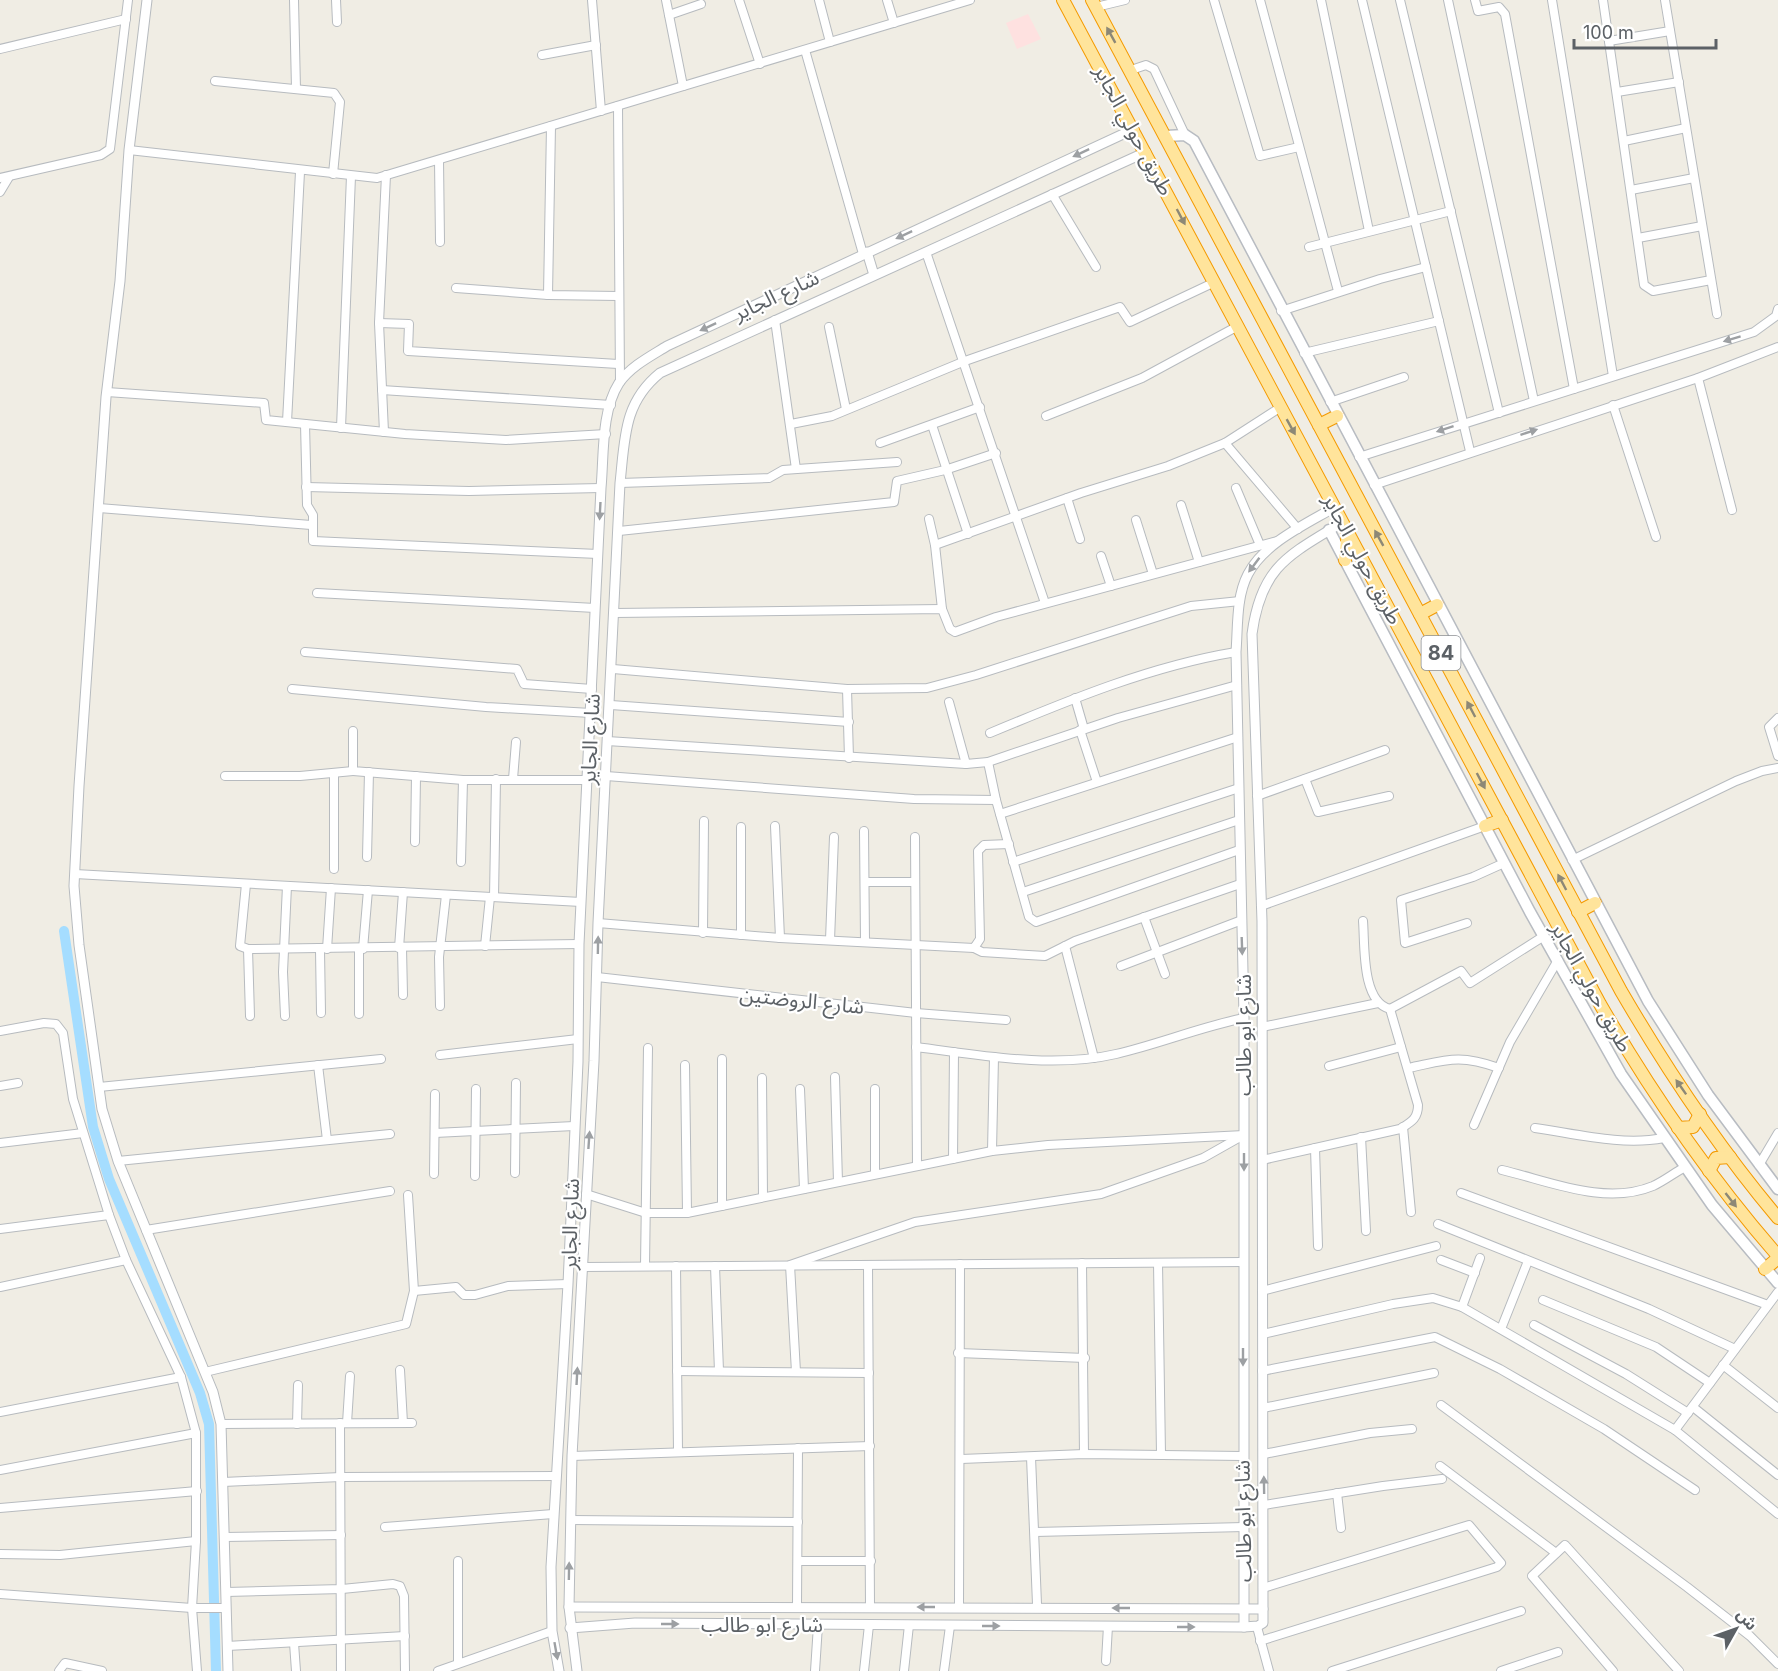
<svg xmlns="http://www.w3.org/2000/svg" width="1778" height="1671" font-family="Inter,'Noto Sans Arabic',sans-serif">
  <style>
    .medical { fill: #fee1e0 }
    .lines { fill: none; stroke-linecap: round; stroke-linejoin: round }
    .canal { stroke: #a5ddff; stroke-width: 10 }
    .minor-casing { stroke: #b7bbbf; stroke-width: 10 }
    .tertiary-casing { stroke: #b7bbbf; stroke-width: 11 }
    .secondary-casing { stroke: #b8bcc2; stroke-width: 13 }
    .trunk-casing { stroke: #f49a00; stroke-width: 14 }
    .minor { stroke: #fff; stroke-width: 8 }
    .tertiary { stroke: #fff; stroke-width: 9 }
    .secondary { stroke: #fff; stroke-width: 10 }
    .trunk { stroke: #ffe49b; stroke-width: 12 }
    .oneway { fill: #8d8876 }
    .oneway2 { fill: #9da0a3 }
    .labels { text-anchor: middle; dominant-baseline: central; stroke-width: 4.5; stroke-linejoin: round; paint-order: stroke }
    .shield { fill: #fff; stroke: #8d9094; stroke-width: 1.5 }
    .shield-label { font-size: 20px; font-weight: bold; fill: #5c6166 }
    .street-label { font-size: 21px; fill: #5c6166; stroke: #fff }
  </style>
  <rect width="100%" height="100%" fill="#f0ede4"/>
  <polygon class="medical" points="1028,14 1041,39 1017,49 1006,23"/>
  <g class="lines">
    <polyline class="canal" points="64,931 93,1127 109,1179 200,1393 209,1424 216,1671"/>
    <g class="minor-casing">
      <g id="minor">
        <polyline points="294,0 296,89"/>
        <polyline points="336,0 337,22"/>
        <polyline points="592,0 601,111"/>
        <polyline points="666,0 683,86"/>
        <polyline points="739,0 760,64"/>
        <polyline points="819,0 830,42"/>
        <polyline points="887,0 894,23"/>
        <polyline points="1214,0 1260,156 1299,147"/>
        <polyline points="1260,0 1338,291"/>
        <polyline points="1321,0 1369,231"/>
        <polyline points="1362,0 1470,451"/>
        <polyline points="1400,0 1499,413"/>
        <polyline points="1448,0 1534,401"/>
        <polyline points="1475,0 1478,11 1499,7 1505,14 1574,389"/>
        <polyline points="1552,0 1613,376"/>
        <polyline points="1603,0 1644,285 1653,291 1711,280"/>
        <polyline points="1665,0 1717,314"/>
        <polyline points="1096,7 1125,0"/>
        <polyline points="669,15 701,4"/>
        <polyline points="1609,41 1670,31"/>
        <polyline points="0,49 126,19"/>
        <polyline points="805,50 863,254"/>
        <polyline points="542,55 596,45"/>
        <polyline points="1131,70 1146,65 1154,69 1185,135"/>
        <polyline points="215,81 334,93 340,102 333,174"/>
        <polyline points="1617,92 1679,82"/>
        <polyline points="618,106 620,382"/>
        <polyline points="1624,141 1686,128"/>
        <polyline points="129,150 377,178 970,0"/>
        <polyline points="439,160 440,242"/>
        <polyline points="0,178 101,155 110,149 128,0"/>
        <polyline points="1631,190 1694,178"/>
        <polyline points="0,192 9,177"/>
        <polyline points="1052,194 1096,267"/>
        <polyline points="1638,238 1702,226"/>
        <polyline points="1309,247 1451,211"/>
        <polyline points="926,252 1045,603"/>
        <polyline points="456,288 548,295 618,296"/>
        <polyline points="548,295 551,126"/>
        <polyline points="1281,311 1380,279 1426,267"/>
        <polyline points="775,320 796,469"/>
        <polyline points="379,323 409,324 408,351 618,364"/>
        <polyline points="829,327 846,409"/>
        <polyline points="1304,353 1439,321"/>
        <polyline points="1698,378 1732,510"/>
        <polyline points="382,390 611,405"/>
        <polyline points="107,392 264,403 266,420 405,434 506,440 606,434"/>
        <polyline points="1330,402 1404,377"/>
        <polyline points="1613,405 1656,537"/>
        <polyline points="1046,416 1142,378 1238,326"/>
        <polyline points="287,422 300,172"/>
        <polyline points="305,424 307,505 313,515 313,541 598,554"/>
        <polyline points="791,424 832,416 965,361 1120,307 1130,322 1215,282"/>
        <polyline points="932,425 968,534"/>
        <polyline points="341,428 351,176"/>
        <polyline points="384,432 379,323 386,175"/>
        <polyline points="880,443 980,407"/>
        <polyline points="1225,443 1298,529"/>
        <polyline points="1359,457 1754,332 1776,316 1778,309"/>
        <polyline points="620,483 769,478 783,470 897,462"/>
        <polyline points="1374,485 1698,378 1778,347"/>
        <polyline points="306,487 469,491 601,488"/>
        <polyline points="1236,488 1260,545"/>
        <polyline points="1067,498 1080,539"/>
        <polyline points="1181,505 1199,562"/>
        <polyline points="99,508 311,525"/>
        <polyline points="929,519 935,545 942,609"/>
        <polyline points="1136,520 1153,574"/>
        <polyline points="619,531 894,502 897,481 945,470 996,453"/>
        <polyline points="935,545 1081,493 1168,466 1225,443 1281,407"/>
        <polyline points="1101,556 1111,586"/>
        <polyline points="317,593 595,608"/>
        <polyline points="615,613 942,609 950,629 955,632 996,617 1277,541"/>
        <polyline points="305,652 517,669 524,684 592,689"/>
        <polyline points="613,669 847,689 927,688 976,675 1191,606 1240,601"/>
        <polyline points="292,689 486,707 591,713"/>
        <polyline points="847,689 849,758"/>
        <polyline points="1075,698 1084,729"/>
        <polyline points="949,702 966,764"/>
        <polyline points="611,705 849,722"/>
        <polyline points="1778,718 1769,727 1778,756"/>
        <polyline points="1080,730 1097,782"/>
        <polyline points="353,731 353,771 463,780 588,780"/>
        <path d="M 990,733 C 1069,700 1151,666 1236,652"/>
        <polyline points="607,741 966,764 988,762 1118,718 1237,685"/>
        <polyline points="988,762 996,800"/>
        <polyline points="225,776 300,776 353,771"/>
        <polyline points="606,776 914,799 996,800 1029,917 1036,922 1239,850"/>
        <polyline points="513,779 516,742"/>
        <polyline points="1305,779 1318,812 1389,796"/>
        <polyline points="1257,796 1385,750"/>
        <polyline points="1000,814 1238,737"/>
        <polyline points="775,826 780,938"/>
        <polyline points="741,827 741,935"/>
        <polyline points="864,831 865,942"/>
        <polyline points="915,837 917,1166"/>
        <polyline points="415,842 416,776"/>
        <polyline points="367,857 369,772"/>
        <polyline points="1572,860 1736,781 1762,771 1778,768"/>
        <polyline points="461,862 463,780"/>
        <polyline points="1013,862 1239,788"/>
        <polyline points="334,869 334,773"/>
        <polyline points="75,874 581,902"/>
        <polyline points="866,882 915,882"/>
        <polyline points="246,884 240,946 248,949 579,944"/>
        <polyline points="1023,892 1239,820"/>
        <polyline points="494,897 496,779"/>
        <polyline points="1261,906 1485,826"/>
        <polyline points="1144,917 1165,974"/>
        <path d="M 1363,921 C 1365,944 1361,1002 1390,1009"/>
        <polyline points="598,923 780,938 974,948 980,939 978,851 984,845 1009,844"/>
        <polyline points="1467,923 1405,943 1401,900 1473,877 1504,863"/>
        <polyline points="703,933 704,821"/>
        <polyline points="830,940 834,837"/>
        <polyline points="485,946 490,897"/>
        <polyline points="1065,946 1094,1058"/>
        <polyline points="399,948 403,892"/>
        <polyline points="402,948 403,995"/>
        <polyline points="974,948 982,952 1045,956 1075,941 1240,884"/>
        <polyline points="248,949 250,1016"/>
        <polyline points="327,949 331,888"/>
        <polyline points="359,949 359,1014"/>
        <polyline points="363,949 368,890"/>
        <polyline points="320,950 321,1013"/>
        <polyline points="1121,966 1242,920"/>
        <polyline points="597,977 916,1013 1006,1020"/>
        <polyline points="440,1006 439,957 446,895"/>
        <polyline points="285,1016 283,972 287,886"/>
        <polyline points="1262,1027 1378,1003"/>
        <polyline points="0,1031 44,1023 56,1024 63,1033 73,1099 109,1215 126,1260 181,1377 196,1433 196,1541 192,1608 197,1671"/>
        <path d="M 916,1047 C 980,1055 1052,1069 1116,1054 C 1159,1044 1200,1027 1244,1018"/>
        <polyline points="440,1055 578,1039"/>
        <polyline points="318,1065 327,1140"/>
        <polyline points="685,1065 687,1213"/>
        <polyline points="1329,1066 1401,1047"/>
        <path d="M 1408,1068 C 1448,1060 1458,1054 1499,1068"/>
        <polyline points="835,1077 838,1182"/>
        <polyline points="762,1078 763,1197"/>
        <polyline points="0,1086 18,1083"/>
        <polyline points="99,1087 381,1059"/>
        <polyline points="800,1089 804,1189"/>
        <polyline points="1474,1125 1510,1042 1558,960"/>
        <polyline points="1403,1127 1411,1212"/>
        <path d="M 1535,1128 C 1577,1134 1622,1146 1664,1138"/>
        <polyline points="435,1133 574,1126"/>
        <polyline points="1361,1137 1366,1231"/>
        <polyline points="0,1143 83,1133"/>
        <polyline points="1315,1148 1318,1246"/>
        <polyline points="992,1151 994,1057"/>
        <polyline points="953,1159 954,1052"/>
        <path d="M 1262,1160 L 1400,1129 C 1411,1122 1418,1119 1418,1105 L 1390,1009 L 1461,971 L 1470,983 L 1544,936"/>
        <polyline points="118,1161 390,1134"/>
        <polyline points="1759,1165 1778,1133"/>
        <path d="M 1502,1170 C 1549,1181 1605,1206 1653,1186 C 1664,1181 1674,1173 1685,1167"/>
        <polyline points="515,1173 516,1083"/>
        <polyline points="434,1174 435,1094"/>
        <polyline points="875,1174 875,1089"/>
        <polyline points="475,1176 476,1089"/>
        <polyline points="1461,1193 1768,1305"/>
        <polyline points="586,1194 646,1213 687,1213 992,1151 1048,1145 1244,1135"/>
        <polyline points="722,1206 722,1059"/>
        <polyline points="1438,1224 1649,1309 1735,1349"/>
        <polyline points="0,1229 109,1215"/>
        <polyline points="146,1230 390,1191"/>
        <polyline points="1441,1260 1475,1273"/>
        <polyline points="1082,1263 1084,1454"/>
        <polyline points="1158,1263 1161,1454"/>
        <polyline points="868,1265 870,1607"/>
        <polyline points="645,1266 648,1048"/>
        <polyline points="676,1266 678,1451"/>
        <polyline points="715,1266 719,1371"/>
        <polyline points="583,1267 1243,1262"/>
        <polyline points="0,1287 126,1260"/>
        <polyline points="414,1291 456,1287 464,1295 475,1295 508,1286 568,1284"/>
        <polyline points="1262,1291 1436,1246"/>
        <polyline points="1543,1300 1656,1347 1710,1383"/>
        <polyline points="1462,1307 1480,1258"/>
        <polyline points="1534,1325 1626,1374 1688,1413"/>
        <polyline points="1501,1329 1528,1261"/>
        <polyline points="1263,1334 1393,1304 1433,1298 1462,1307 1675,1430 1778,1514"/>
        <polyline points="958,1353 1085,1358"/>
        <polyline points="1723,1365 1778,1408"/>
        <polyline points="400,1370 403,1423"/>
        <polyline points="677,1371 869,1373"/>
        <polyline points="1262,1371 1435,1337 1500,1369 1604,1429 1695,1490"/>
        <polyline points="205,1372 406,1324 414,1291 408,1195"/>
        <polyline points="796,1372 790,1265 915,1222 1101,1194 1203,1158 1242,1136"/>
        <polyline points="1441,1405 1687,1587 1750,1636 1778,1664"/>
        <polyline points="1693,1407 1778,1475"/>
        <polyline points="1263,1408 1434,1373"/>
        <polyline points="0,1412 181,1377"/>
        <polyline points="340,1423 341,1671"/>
        <polyline points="347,1423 350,1376"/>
        <polyline points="221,1424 412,1423"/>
        <polyline points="297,1424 298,1385"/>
        <polyline points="1675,1430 1778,1292"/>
        <polyline points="1264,1454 1370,1433 1412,1429"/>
        <polyline points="572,1456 870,1446"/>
        <polyline points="1031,1457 1037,1604"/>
        <polyline points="961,1459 1084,1454 1242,1456"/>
        <polyline points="1440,1466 1556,1553"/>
        <polyline points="0,1470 196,1433"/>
        <polyline points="223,1482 341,1477 555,1476"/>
        <polyline points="1337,1493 1341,1528"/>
        <polyline points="1264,1505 1383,1486 1442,1479"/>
        <polyline points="0,1508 197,1491"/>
        <polyline points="571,1520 798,1522"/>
        <polyline points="385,1527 553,1514"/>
        <polyline points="1035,1532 1244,1527"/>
        <polyline points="225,1537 341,1535"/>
        <polyline points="0,1554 60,1555 196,1541"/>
        <polyline points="798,1561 871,1561"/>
        <polyline points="226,1592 342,1589 393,1584 400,1586 404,1596 405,1671"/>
        <polyline points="0,1594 192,1608 226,1608"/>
        <polyline points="797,1606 798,1448"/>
        <polyline points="959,1607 960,1264"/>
        <polyline points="1257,1627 1269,1671"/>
        <polyline points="1260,1641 1497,1567 1501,1563 1469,1525 1263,1588"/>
        <polyline points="294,1643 296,1671"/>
        <polyline points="227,1646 405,1636"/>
        <polyline points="1106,1661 1108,1626"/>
        <polyline points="458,1663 458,1561"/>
        <polyline points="59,1671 65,1663 102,1671"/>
        <polyline points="438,1671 552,1631"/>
        <polyline points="815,1671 818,1625"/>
        <polyline points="864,1671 869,1625"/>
        <polyline points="904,1671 909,1625"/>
        <polyline points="944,1671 950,1626"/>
        <polyline points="1332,1671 1521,1611"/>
        <polyline points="1501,1671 1558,1652"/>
        <polyline points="1613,1671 1532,1576 1565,1545 1679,1671"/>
      </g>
    </g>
    <g class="tertiary-casing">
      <g id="tertiary">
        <polyline points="147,0 129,150 120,281 106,397 79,786 74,886 79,945 102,1109 118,1161 213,1392 221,1424 228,1671"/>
        <polyline points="867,252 874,275"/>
        <polyline points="569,1607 1263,1609"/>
        <path d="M 1244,1627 L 1244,1018 L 1236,652 C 1238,626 1236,597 1248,574 C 1264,543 1306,524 1335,507"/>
        <path d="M 570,1628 L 635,1623 L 1244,1627 L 1258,1626 L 1263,1623 L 1262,921 L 1252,634 C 1261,566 1289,555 1343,522"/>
        <path d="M 559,1671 L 552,1631 L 551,1567 L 568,1284 L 578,1062 L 579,944 L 601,488 C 604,456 601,411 619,383 C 631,366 651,356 667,346 L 1134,129"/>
        <path d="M 577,1671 L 569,1607 L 572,1456 L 594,1061 L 598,923 L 620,483 C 625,439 623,403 660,373 L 1146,152"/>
      </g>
    </g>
    <g class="secondary-casing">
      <g id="secondary">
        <polyline points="1166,136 1185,135 1194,141 1648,1001 1708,1095 1778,1189"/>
        <polyline points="1329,530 1530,912 1621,1074 1712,1205 1778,1283"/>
      </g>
    </g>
    <g class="trunk-casing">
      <g id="trunk">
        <path d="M 1063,0 L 1600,1004 C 1652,1094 1710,1178 1778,1256"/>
        <path d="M 1092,0 L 1621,991 C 1667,1070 1719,1148 1778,1218"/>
        <polyline points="1319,425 1337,416"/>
        <polyline points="1345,560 1348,531"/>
        <polyline points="1420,614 1437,605"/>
        <polyline points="1485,826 1502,820"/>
        <polyline points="1578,912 1595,903"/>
        <polyline points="1678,1128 1693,1127 1700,1114"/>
        <polyline points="1709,1171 1716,1158 1730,1157"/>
        <polyline points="1765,1269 1778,1258"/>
      </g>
    </g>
    <use href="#minor" class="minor"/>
    <use href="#tertiary" class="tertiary"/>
    <use href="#secondary" class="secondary"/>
    <use href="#trunk" class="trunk"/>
  </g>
  <defs><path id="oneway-solid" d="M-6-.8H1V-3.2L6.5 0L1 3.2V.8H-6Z" transform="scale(1.5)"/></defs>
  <g class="oneway">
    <use href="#oneway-solid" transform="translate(1111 35) rotate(-119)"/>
    <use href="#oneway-solid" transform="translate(1181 217) rotate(62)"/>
    <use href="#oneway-solid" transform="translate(1291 427) rotate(61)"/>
    <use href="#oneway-solid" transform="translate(1379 538) rotate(-119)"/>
    <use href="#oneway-solid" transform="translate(1471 709) rotate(-118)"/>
    <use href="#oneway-solid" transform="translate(1481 781) rotate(62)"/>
    <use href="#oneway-solid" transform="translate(1562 882) rotate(-118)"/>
    <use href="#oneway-solid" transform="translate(1681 1087) rotate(-125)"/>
    <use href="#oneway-solid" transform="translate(1731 1200) rotate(52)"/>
  </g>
  <g class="oneway2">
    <use href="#oneway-solid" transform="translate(1081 153) rotate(155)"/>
    <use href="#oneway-solid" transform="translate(904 235) rotate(155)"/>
    <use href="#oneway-solid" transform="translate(708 327) rotate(155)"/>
    <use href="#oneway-solid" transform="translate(1732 339) rotate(163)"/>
    <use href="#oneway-solid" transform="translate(1445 429) rotate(162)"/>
    <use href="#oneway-solid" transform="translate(1529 432) rotate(-18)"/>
    <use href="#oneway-solid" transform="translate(600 511) rotate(93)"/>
    <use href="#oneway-solid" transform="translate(1254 565) rotate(127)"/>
    <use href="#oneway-solid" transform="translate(598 945) rotate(-89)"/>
    <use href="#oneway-solid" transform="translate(1242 946) rotate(88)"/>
    <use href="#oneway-solid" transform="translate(589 1140) rotate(-86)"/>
    <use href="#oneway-solid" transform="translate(1244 1162) rotate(90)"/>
    <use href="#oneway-solid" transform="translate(1243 1357) rotate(90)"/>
    <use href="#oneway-solid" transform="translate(577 1376) rotate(-87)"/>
    <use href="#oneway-solid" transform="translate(1264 1485) rotate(-91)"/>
    <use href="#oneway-solid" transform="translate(569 1571) rotate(-89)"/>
    <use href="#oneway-solid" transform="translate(926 1607) rotate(-180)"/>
    <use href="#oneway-solid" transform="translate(1121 1608) rotate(-180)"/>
    <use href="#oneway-solid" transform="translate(670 1624)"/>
    <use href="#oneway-solid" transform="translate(991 1626)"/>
    <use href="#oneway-solid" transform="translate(1186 1627)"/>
    <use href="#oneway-solid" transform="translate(556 1651) rotate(80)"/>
  </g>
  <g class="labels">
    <rect class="shield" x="1421.5" y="636" width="39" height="34" rx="4.5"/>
    <g class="shield-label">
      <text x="1441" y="653">84</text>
    </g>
    <g class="street-label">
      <text transform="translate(1134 130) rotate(62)">طريق حولي الجاير</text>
      <text transform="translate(776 295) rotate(-25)">شارع الجاير</text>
      <text transform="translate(1363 559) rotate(62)">طريق حولي الجاير</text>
      <text transform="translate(590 739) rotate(-87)">شارع الجاير</text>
      <text transform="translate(1592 987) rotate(61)">طريق حولي الجاير</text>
      <text transform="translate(802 1000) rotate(6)">شارع الروضتين</text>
      <text transform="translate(1243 1035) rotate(-90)">شارع ابو طالب</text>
      <text transform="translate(570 1224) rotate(-88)">شارع الجاير</text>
      <text transform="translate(1243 1521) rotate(-91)">شارع ابو طالب</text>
      <text x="762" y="1624">شارع ابو طالب</text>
    </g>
  </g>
  <g transform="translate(1736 1629) rotate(50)" stroke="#ffffff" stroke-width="4.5" paint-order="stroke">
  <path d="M0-4.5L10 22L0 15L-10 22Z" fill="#5c6166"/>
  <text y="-9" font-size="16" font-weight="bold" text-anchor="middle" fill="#5c6166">ش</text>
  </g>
  <path d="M1574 39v9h142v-9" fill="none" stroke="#5c6166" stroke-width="3"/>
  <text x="1583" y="39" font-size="18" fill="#5c6166" stroke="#ffffff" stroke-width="4.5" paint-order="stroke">100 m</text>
</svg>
